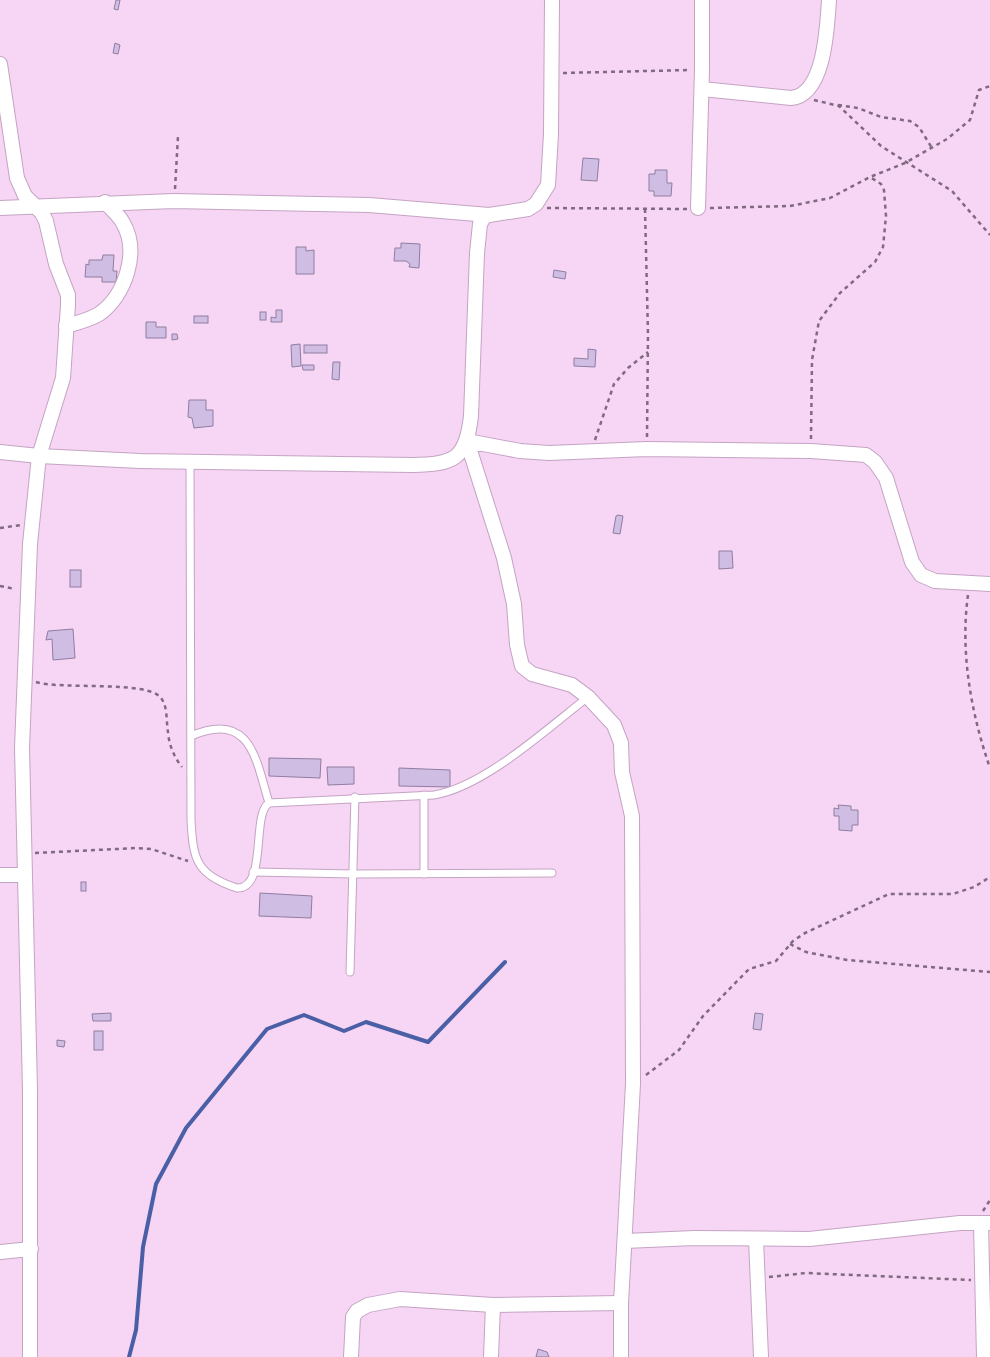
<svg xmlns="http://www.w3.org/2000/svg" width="990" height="1357" font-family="'Open Sans',sans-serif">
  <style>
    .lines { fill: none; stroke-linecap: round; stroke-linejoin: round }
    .stream { stroke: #4a5fa6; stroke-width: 4 }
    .building { fill: #cfbde3; stroke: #8f7ea1 }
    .lane-casing { stroke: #c4a4c3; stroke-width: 9 }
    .street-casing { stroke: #c4a4c3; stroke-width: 16 }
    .path { stroke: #806a7f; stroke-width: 2.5; stroke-dasharray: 4 4; stroke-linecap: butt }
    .lane { stroke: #fff; stroke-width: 7 }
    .street { stroke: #fff; stroke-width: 14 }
  </style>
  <rect width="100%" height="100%" fill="#f7d5f5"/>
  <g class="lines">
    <polyline class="stream" points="129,1357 136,1330 143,1247 156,1184 186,1128 267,1029 304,1015 344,1031 366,1022 428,1042 505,962"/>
  </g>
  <g class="building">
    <polygon points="116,0 120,0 118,10 114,9"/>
    <polygon points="115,43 120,45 118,54 113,53"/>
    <polygon points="583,158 599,159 597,181 581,180"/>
    <polygon points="655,170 667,170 667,183 672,183 671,196 654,196 654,191 649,191 649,174 655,174"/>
    <polygon points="401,243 420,244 419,268 409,267 410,264 406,261 394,261 395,248 401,248"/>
    <polygon points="296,247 306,247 306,251 314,250 314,274 296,274"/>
    <polygon points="103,255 114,255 113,271 117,271 116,282 102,282 102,277 85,277 86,264 89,265 89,260 102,260"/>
    <polygon points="554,270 566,272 565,279 553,277"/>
    <polygon points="276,310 282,310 282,322 271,322 271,317 276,318"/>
    <rect x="260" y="312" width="6" height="8"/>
    <rect x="194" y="316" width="14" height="7"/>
    <polygon points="146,322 156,322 156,327 166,327 166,338 146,338"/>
    <polygon points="172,334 177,334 178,339 172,340"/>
    <polygon points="300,344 301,366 292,367 291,345"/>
    <rect x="304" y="345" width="23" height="8"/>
    <polygon points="588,349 596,350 595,367 574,366 574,358 588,359"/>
    <polygon points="333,362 340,362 339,380 332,379"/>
    <polygon points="302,365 314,365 314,370 303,370"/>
    <polygon points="189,400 206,400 206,410 213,410 213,426 194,428 192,418 188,417"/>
    <polygon points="618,515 623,516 620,534 613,533 616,516"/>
    <polygon points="719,551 732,551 733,568 719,569"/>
    <rect x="70" y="570" width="11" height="17"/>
    <polygon points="73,629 75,658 53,660 52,639 46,640 48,631"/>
    <polygon points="269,758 321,759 320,778 269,776"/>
    <polygon points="327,767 354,767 354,784 328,785"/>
    <polygon points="399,768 450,770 450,787 399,786"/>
    <polygon points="838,805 851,806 851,810 858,810 858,825 852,825 852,831 839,830 839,816 834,816 834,808 839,809"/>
    <rect x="81" y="882" width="5" height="9"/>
    <polygon points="260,893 312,896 311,918 259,916"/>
    <polygon points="111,1013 111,1021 93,1021 92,1014"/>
    <polygon points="755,1013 763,1014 761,1030 753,1029"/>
    <rect x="94" y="1031" width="9" height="19"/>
    <polygon points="57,1040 65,1041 64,1047 57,1046"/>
    <polygon points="538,1349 547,1352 549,1357 536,1357"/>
  </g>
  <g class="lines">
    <g class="lane-casing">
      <g id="lane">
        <path d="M 190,461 L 191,820 C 193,859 196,875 237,888 C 268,889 251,814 269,803 L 434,795 C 484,787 548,728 588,697"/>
        <path d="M 191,736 C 251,710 256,760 269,803"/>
        <polyline points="424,795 424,874"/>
        <polyline points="253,872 354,874 552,873"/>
        <polyline points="350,972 355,797"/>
      </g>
    </g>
    <g class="street-casing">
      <g id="street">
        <polyline points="0,64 17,178 25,196 42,213 46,221 56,264 68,295 68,305 63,378 39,456 30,544 22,748 30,1090 30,1357"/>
        <path d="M 702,89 L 791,98 C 825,95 827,27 829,0"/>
        <polyline points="0,208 174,201 369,205 489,215"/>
        <polyline points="698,208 702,70 702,0"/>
        <path d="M 66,326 C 77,323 89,320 99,314 C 125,296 140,252 123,223 C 119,215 111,209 105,202"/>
        <path d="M 0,452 L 39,456 L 140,461 L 412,465 C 454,464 466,460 471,416 L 477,253 L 480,224 L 484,217 L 489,215 L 528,209 L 536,204 L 548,185 L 551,134 L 552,0"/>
        <polyline points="0,875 24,875"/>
        <polyline points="981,1223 984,1357"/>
        <polyline points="756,1239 761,1357"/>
        <polyline points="625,1241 694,1238 809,1239 960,1223 990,1223"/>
        <polyline points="0,1252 31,1249"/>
        <polyline points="351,1357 353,1317 357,1311 368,1305 400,1299 493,1305 621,1303"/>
        <polyline points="491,1357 493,1305"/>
        <polyline points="621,1357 621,1303 633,1084 632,816 622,772 621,743 614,725 588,697 572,685 532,674 522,666 517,645 514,604 504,558 467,441 520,451 549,453 647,449 811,451 866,455 875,462 886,478 912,562 921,575 935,581 990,584"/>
      </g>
    </g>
    <g class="path">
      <polyline points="563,73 690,70"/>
      <polyline points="814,100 839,106 881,146 952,191 990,235"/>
      <polyline points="838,105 858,108 881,117 910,121 919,127 932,148"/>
      <polyline points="175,189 178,136"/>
      <polyline points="547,208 687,209"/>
      <polyline points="710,208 790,206 830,198 870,177 905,163 947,139 970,120 979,90 990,86"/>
      <polyline points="645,209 648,334 647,437"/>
      <polyline points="811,439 812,360 819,321 840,293 875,262 883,247 886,216 884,190 881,184 870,177"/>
      <polyline points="595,440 614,384 628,368 648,352"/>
      <polyline points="0,528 21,525"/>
      <polyline points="0,586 15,589"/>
      <path d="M 968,595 C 960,652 971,713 990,768"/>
      <path d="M 36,682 C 62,690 148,680 161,698 C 168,707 166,721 168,732 C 169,745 174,757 182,767"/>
      <polyline points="35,853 137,848 151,849 188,861"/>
      <polyline points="790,944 806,952 847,960 990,972"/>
      <polyline points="646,1075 679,1050 703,1016 749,969 776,961 793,941 805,933 889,894 953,894 974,887 990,877"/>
      <polyline points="983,1211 990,1200"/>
      <polyline points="769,1277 806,1273 971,1280"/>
    </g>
    <use href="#lane" class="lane"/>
    <use href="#street" class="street"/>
  </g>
</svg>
